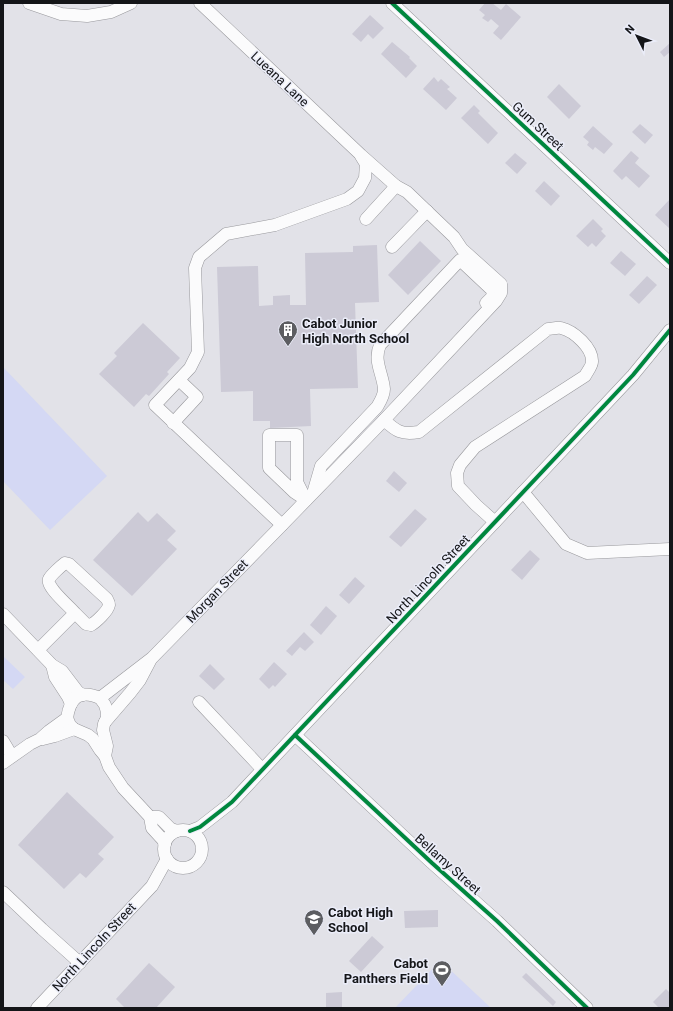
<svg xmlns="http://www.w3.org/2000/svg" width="673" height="1011" font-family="Roboto,sans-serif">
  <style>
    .green { fill: #d4d8f4 }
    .building { fill: #cccad6 }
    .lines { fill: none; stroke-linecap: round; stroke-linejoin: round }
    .minor-casing { stroke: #98989c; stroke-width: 13 }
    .minor { stroke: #fbfbfc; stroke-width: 12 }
    .cycleway-casing { stroke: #ebedf9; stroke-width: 6 }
    .cycleway { stroke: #00873e; stroke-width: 4 }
    .labels { text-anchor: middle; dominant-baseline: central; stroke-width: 3; stroke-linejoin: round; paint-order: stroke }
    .street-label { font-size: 13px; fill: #141518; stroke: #ebedf9 }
    .poi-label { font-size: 13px; font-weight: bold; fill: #141518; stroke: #ebedf9; text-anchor: start }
  </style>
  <rect width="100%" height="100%" fill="#e2e2e8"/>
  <g class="green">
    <polygon points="3,367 107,476 50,530 3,481"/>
    <polygon points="3,656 25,677 13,689 3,680"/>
    <polygon points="439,962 445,965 491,1008 395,1008"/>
  </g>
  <g class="building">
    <polygon points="485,3 492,3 501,10 506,4 521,17 501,40 493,33 499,26 491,19 488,22 482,18 485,15 479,10"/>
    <polygon points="370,15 384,28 373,39 368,34 361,42 352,34"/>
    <polygon points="392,42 410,57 409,58 417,66 406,78 381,54"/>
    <polygon points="670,43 670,52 664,57 660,52"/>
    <polygon points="434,77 438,82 441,79 450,87 447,89 457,98 446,110 423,89"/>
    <polygon points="559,84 581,106 569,119 547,97"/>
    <polygon points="474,105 480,111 478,113 498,133 488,144 461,118"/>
    <polygon points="640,124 653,135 645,144 632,132"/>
    <polygon points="593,126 613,144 604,154 595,147 593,150 587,145 589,142 583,137"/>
    <polygon points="631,151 639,158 635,163 650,176 639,188 626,176 622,180 613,171"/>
    <polygon points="515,153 527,163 517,174 505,163"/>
    <polygon points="544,181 560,196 551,206 535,191"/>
    <polygon points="670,199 670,229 655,215"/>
    <polygon points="593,219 603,229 601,231 606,236 596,247 592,243 588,247 576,236"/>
    <polygon points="420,241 441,261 408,295 388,275"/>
    <polygon points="377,245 379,302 355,303 358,388 310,389 311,426 270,428 270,421 253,421 253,391 221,392 217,267 258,266 259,306 273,305 273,296 290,295 290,305 306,305 305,253 353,252 353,246"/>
    <polygon points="621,251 636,264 625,276 610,263"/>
    <polygon points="647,276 657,285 639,304 629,295"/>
    <polygon points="143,323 180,358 167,372 169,374 149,396 146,394 134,407 99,374 117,356 114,353"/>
    <polygon points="394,471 407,483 399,492 386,481"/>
    <polygon points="415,509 427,519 401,547 389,537"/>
    <polygon points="138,512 148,522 157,513 176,531 167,540 177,549 132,596 93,560"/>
    <polygon points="530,550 540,559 522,580 511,570"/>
    <polygon points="355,577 365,586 349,604 339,595"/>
    <polygon points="326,606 337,616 321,635 310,625"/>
    <polygon points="304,632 314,642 305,651 300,647 292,656 286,651"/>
    <polygon points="274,662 287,674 275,687 273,685 269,689 259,679"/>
    <polygon points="210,664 225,679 214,690 199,676"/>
    <polygon points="67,792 114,837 98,854 104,859 86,878 80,873 64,889 18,845"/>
    <polygon points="438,910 438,927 405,928 404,911"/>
    <polygon points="372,936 384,947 361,972 349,961"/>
    <polygon points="149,963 175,987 156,1008 125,1008 116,999"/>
    <polygon points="526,973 556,1002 553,1006 522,977"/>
    <polygon points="666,989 670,993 670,1008 659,1008 653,1002"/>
    <polygon points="342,992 342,1008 326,1008 326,993"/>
  </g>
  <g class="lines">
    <g class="minor-casing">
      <g id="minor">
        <polyline points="29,3 61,14 87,16 111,12 131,3"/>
        <polyline points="392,3 670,263"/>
        <polyline points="366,219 396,186"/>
        <polyline points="392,247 427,211"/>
        <path d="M 384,420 C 396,431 401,435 419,432 L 548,329 C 552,329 557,327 561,328 C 574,331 593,348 592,362 C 592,366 587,372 585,376 L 475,447 L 460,465 L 457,473 L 458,486 L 476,505 L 495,522"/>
        <polyline points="173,423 197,397 179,380"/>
        <polygon points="269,435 297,435 297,482 306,500 294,492 269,468"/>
        <path d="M 314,490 L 321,466 L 377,407 C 380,402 384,396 384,389 C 383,374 373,361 380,345 L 460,260 L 493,291 L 492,297 L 486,303"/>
        <polyline points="523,492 566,544 587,553 670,549"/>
        <polyline points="282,525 155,405 190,368 198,352 195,268 199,257 226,234 275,225 347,199 358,191 365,178 366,164 361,156"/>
        <polyline points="3,614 52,665 62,671 78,692 83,695"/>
        <path d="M 38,650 L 75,613 L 86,624 L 91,625 C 96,622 108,611 109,605 C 109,602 108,602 107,599 L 69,564 L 65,563 C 61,566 51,575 49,579 C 45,586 70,607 75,613"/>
        <polyline points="52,665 55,677 68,697 71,704"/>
        <polyline points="100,698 152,658 282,525 384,420 496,301 501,293 501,284 462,249 454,237 407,192 396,186 361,155 200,3"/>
        <polyline points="100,698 105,705 107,712 107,718 104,724 103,730 107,746 105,756"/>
        <polyline points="199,702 262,769"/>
        <polyline points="67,718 70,725 74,729 88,735 93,739 100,750 105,756 109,767 123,788 150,817 152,828 163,840 165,844"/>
        <polyline points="105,722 130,693 140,680 150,661"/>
        <polyline points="295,735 432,863 497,921 587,1008"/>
        <polyline points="43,739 55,736 74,729"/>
        <polyline points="3,741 12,756"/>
        <path d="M 3,763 L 30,744 L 40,739 L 49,731 L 67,718 C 70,698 79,689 100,698"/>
        <polyline points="150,817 159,817 171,829 177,831"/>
        <circle cx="183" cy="849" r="19"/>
        <polyline points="190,831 200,827 232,802 633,375 670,330"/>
        <polyline points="3,892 42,929 80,963"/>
        <polyline points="37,1008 152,886 167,859"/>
      </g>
    </g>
    <use href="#minor" class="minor"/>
    <g class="cycleway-casing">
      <g id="cycleway">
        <polyline points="392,3 670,263"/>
        <polyline points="295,735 432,863 497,921 587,1008"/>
        <polyline points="190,831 200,827 232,802 633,375 670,330"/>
      </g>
    </g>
    <use href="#cycleway" class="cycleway"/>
  </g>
  <defs>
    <g id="building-pin" transform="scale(1)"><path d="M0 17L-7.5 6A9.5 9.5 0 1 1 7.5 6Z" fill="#5c5d61" stroke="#ebedf9"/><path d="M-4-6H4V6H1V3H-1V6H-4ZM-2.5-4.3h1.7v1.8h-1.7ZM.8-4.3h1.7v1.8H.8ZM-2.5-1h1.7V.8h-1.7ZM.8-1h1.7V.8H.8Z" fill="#fff"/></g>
    <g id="school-pin" transform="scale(1)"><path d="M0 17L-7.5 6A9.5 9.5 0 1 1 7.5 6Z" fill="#5c5d61" stroke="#ebedf9"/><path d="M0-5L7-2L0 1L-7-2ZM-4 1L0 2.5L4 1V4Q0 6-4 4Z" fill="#fff"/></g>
    <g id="stadium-pin" transform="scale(1)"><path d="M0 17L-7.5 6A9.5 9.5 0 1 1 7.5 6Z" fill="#5c5d61" stroke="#ebedf9"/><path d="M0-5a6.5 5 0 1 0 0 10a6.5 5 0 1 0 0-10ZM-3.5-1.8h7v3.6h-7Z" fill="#fff"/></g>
  </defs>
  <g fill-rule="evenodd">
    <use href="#building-pin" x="288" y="330"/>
    <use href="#school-pin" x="314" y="919"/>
    <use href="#stadium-pin" x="442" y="970"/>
  </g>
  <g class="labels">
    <g class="street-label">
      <text transform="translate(280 79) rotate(43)">Lueana Lane</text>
      <text transform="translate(538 126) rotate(43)">Gum Street</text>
      <text transform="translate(428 579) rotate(-47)">North Lincoln Street</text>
      <text transform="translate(217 591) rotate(-46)">Morgan Street</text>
      <text transform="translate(448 864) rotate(42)">Bellamy Street</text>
      <text transform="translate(94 947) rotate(-47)">North Lincoln Street</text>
    </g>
    <g class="poi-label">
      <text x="302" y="323">Cabot Junior<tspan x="302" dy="15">High North School</tspan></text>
      <text x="328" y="912">Cabot High<tspan x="328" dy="15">School</tspan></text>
      <text x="428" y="963" text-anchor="end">Cabot<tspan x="428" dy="15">Panthers Field</tspan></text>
    </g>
  </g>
  <rect width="673" height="1011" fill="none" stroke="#141518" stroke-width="8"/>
  <g transform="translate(637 36) rotate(312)" stroke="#ebedf9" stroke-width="3" paint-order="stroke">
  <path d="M0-3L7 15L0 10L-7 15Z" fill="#141518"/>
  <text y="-6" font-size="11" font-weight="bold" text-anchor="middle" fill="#141518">N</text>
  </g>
</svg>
